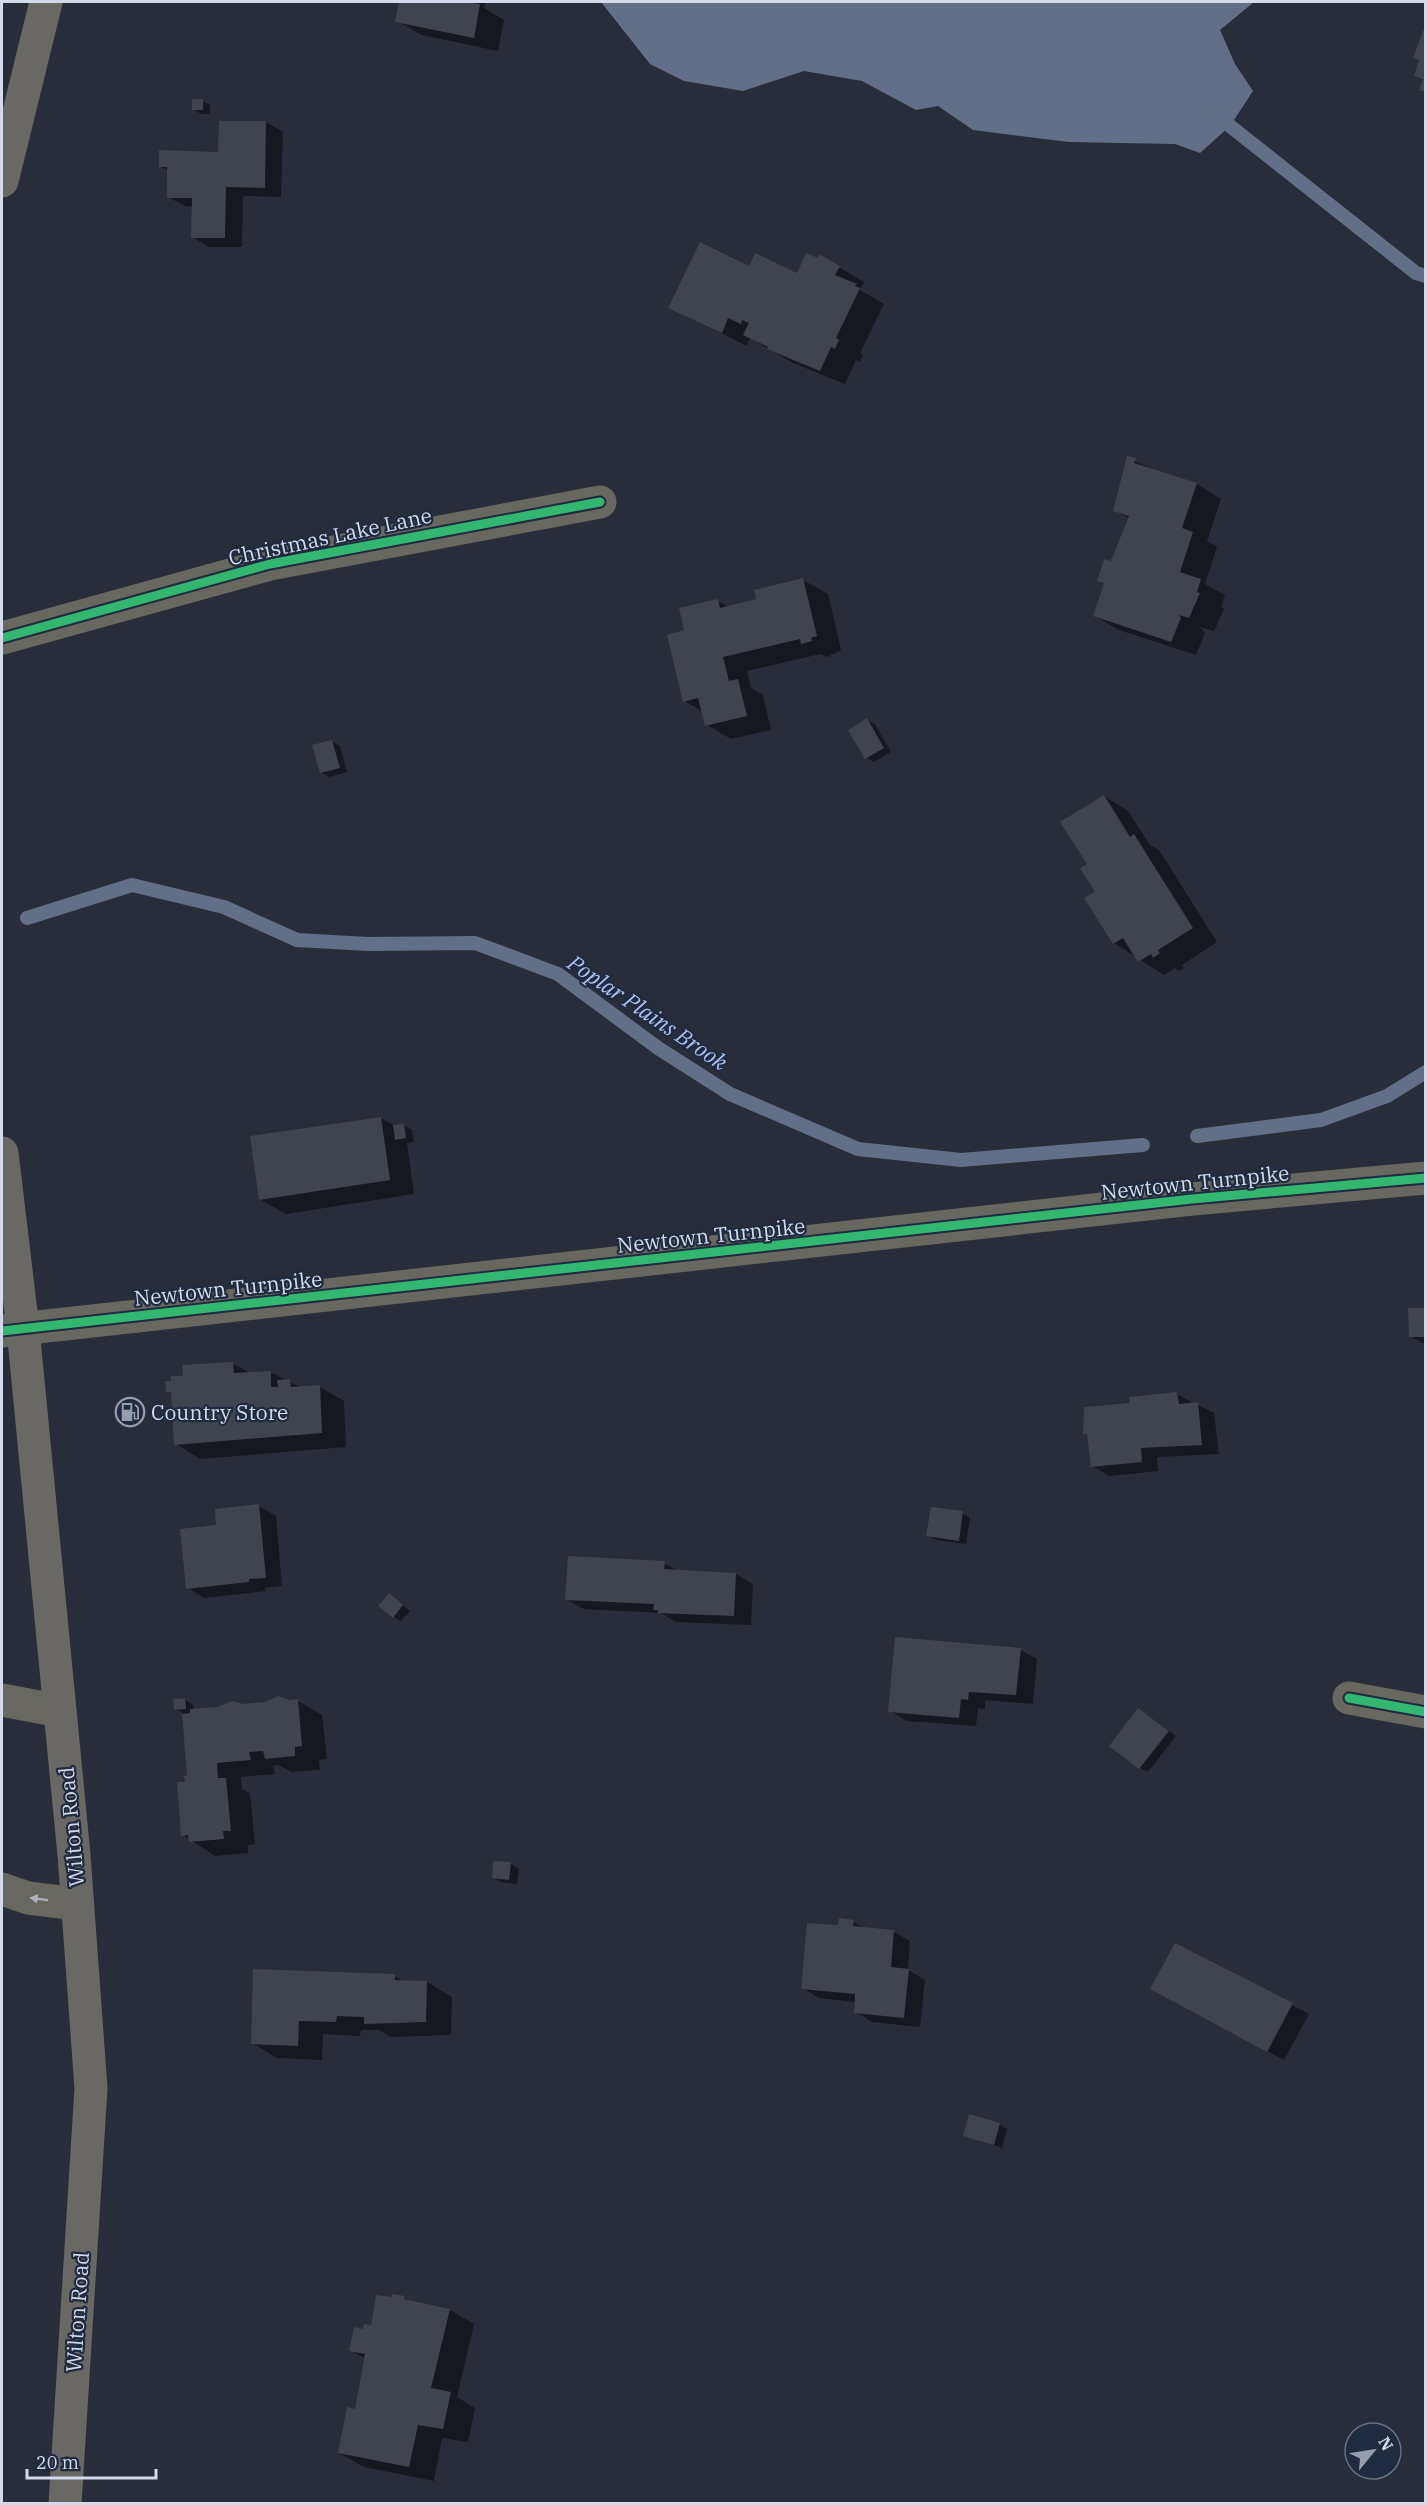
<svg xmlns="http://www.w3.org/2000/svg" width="1427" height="2505" font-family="'IBM Plex Serif',serif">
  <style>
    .water { fill: #636f88 }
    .shadow { fill: #0007 }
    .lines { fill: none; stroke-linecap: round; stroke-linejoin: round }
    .stream { stroke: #636f88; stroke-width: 14 }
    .building { fill: #40444e }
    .minor { stroke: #696860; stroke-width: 33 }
    .major { stroke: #696864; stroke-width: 33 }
    .cycleway-casing { stroke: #202a41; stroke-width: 13 }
    .cycleway { stroke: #33b770; stroke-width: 9 }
    .oneway { fill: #aeb2ba }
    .labels { text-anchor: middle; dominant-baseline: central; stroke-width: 4.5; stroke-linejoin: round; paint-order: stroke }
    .street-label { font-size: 21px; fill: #d3daea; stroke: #202a41 }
    .poi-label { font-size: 21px; fill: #d3daea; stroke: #202a41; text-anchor: start }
    .water-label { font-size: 22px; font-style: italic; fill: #abc3f3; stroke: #202a41 }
  </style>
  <rect width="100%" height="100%" fill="#282d39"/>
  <polygon class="water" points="601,2 1254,2 1220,30 1235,64 1253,91 1230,126 1200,153 1175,144 1069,142 973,130 938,106 916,110 862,81 804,71 743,91 684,81 650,64"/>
  <g class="shadow">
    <polygon points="401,2 486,2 484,8 504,20 498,51 422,35 397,21"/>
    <polygon points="202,101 210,105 210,114 201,114 193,109"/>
    <polygon points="266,122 283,132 281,197 243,196 242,247 209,247 192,237 193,207 185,206 168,197 169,171 160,166 220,154"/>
    <polygon points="820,256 864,282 860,290 884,304 860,353 863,355 860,362 856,360 845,384 793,363 750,338 747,346 670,307 749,268 797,275"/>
    <polygon points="1128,458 1154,470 1197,484 1221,499 1207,541 1217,547 1205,584 1225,595 1221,607 1224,609 1214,631 1200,627 1205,633 1196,655 1119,630 1095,616 1130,519 1114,510"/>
    <polygon points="803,580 828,594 841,650 827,657 820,654 747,671 751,688 763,695 771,730 731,739 707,725 704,712 684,701 686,631 718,601 729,607 758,600"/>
    <polygon points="867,720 875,724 891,752 874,762 866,758"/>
    <polygon points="332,741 340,746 347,772 329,777 321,772"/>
    <polygon points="1104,796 1128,811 1150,845 1159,850 1217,942 1182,965 1184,968 1179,971 1175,968 1164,975 1114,943 1089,864"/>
    <polygon points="381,1118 395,1126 404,1125 412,1130 414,1142 407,1143 414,1194 286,1214 261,1200"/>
    <polygon points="1426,1309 1426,1345 1410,1336"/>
    <polygon points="233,1364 250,1373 270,1372 302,1388 320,1387 344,1401 346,1447 200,1459 176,1444 173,1394 167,1391"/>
    <polygon points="1176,1394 1214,1413 1219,1454 1157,1457 1158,1471 1109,1476 1092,1466 1089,1436 1085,1434"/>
    <polygon points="259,1506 276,1516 282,1586 265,1588 266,1591 204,1598 188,1588 218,1527"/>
    <polygon points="962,1513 970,1518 966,1544 936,1540 928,1535"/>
    <polygon points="664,1563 680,1572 736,1574 753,1584 751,1625 676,1622 661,1613 584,1609 567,1600"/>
    <polygon points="389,1595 410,1611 401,1621 393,1617"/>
    <polygon points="1020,1650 1037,1659 1033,1704 985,1700 985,1709 978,1708 976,1726 907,1721 890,1711"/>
    <polygon points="185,1700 193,1705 194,1711 298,1701 322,1715 327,1759 319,1760 320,1770 291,1772 279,1765 273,1766 275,1774 241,1777 242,1789 250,1793 255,1844 248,1845 248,1853 215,1856 183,1835 188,1777 183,1713 176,1709"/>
    <polygon points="1146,1714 1176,1736 1148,1772 1140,1768"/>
    <polygon points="495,1863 511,1864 519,1869 517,1884 501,1882 493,1877"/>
    <polygon points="853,1922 866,1929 894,1932 910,1941 908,1970 925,1980 920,2027 872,2022 856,2012 856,2002 819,1998 803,1988 839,1927"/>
    <polygon points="1218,1965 1309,2014 1284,2060 1169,1998"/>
    <polygon points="394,1976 405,1982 427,1982 452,1997 451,2035 390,2037 379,2030 361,2030 360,2036 323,2034 322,2060 277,2058 252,2043"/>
    <polygon points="999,2124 1007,2129 1002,2148 965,2135"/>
    <polygon points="404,2298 412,2303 450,2310 474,2324 457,2397 475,2408 468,2442 442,2438 434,2481 364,2467 339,2453 356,2410 366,2359 350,2350 364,2331"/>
  </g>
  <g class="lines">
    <g class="stream">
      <polyline points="1219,112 1230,126 1416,273 1426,276"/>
      <polyline points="27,918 132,885 224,907 297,940 368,944 475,943 558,974 658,1048 730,1094 858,1149 961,1160 1143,1145"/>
      <polyline points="1197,1136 1321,1120 1387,1096 1426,1072"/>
    </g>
  </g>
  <g class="building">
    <polygon points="399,2 465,2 480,4 474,38 395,22"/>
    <polygon points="1426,23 1426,92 1419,90 1423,79 1414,76 1419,60 1413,58"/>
    <rect x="192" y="99" width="11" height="11"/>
    <polygon points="219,121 266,121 265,188 226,187 225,238 191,238 192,198 167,198 167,167 159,167 159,150 218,152"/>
    <polygon points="700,242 749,266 755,253 797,273 806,253 818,258 819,254 840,266 835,275 857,284 855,286 860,288 836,338 839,340 835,349 831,347 820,371 767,349 768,347 743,335 749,323 742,320 741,324 728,318 722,333 668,308"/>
    <polygon points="1127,456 1136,458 1134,463 1197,483 1182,528 1193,532 1180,572 1201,579 1197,592 1200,593 1189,618 1179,615 1181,618 1171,642 1093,616 1104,583 1097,581 1104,559 1111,561 1129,516 1113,511"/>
    <polygon points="803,578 817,636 811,638 812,641 801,644 800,639 723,657 729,681 738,679 747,716 705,726 698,698 683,702 667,635 684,630 679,608 718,599 720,608 756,599 754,590"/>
    <polygon points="867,718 884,748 865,759 848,730"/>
    <polygon points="332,740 340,768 320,773 312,745"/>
    <polygon points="1104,795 1130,837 1134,834 1193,928 1158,950 1160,953 1153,958 1151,954 1138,962 1123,938 1113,944 1084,898 1095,892 1080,868 1087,864 1060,822"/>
    <polygon points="381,1117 390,1180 259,1200 250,1136"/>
    <polygon points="404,1124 406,1138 395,1140 393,1125"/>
    <polygon points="1408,1308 1426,1308 1426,1337 1409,1337"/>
    <polygon points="233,1362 234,1373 271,1371 271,1387 278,1387 277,1380 290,1379 291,1387 320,1385 322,1433 174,1445 171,1392 166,1392 165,1381 171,1381 171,1376 183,1376 182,1365"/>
    <polygon points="1177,1392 1179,1404 1198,1402 1202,1445 1141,1448 1142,1462 1091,1467 1087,1434 1083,1435 1084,1407 1130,1403 1129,1397"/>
    <polygon points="259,1504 266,1578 249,1579 249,1582 186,1589 180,1529 216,1525 215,1509"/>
    <polygon points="931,1507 963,1511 959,1541 926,1536"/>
    <polygon points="568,1556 665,1561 664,1569 736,1573 734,1616 658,1613 658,1610 653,1610 654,1604 565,1600"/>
    <polygon points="389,1593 403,1605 393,1618 378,1606"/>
    <polygon points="895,1637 1021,1648 1016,1695 969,1692 968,1700 961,1699 959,1718 888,1712"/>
    <polygon points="278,1696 289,1700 298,1699 302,1746 295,1747 295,1756 265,1759 263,1751 249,1752 251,1760 217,1763 218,1778 226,1778 231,1831 223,1831 224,1839 189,1842 188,1835 181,1836 177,1782 185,1782 184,1776 187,1775 182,1714 190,1713 190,1709 217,1707 232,1701 243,1704 265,1702"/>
    <polygon points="185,1698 186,1709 174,1710 173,1699"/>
    <polygon points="1138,1708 1169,1731 1139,1769 1109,1746"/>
    <polygon points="493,1861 511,1862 509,1880 492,1878"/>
    <polygon points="839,1918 854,1920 853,1926 894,1930 891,1967 909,1969 904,2018 854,2013 855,1994 801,1989 807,1923 838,1925"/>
    <polygon points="1175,1943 1293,2003 1267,2052 1150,1989"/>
    <polygon points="253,1969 395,1974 395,1980 427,1981 426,2022 364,2024 364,2017 337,2016 336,2022 299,2021 298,2046 251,2044"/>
    <polygon points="969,2114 1000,2123 994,2145 963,2136"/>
    <polygon points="392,2294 405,2296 404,2299 450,2309 431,2388 451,2392 443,2429 418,2425 409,2467 338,2453 347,2407 355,2409 365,2354 349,2351 354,2327 363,2329 364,2324 371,2325 376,2295 392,2297"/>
  </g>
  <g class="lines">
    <g class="minor">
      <polyline points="2,638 270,564 600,502"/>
      <polyline points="2,1331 1192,1199 1426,1178"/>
      <polyline points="1349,1698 1426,1712"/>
      <polyline points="2,1700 60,1711"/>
      <polyline points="2,1889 28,1898 77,1904"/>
    </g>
    <g class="major">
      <polyline points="2,181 46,2"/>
      <polyline points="2,1153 23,1329 74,1855 91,2088 65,2504"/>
    </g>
    <g class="cycleway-casing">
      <g id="cycleway">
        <polyline points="2,638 270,564 600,502"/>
        <polyline points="2,1331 1192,1199 1426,1178"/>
        <polyline points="1349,1698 1426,1712"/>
      </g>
    </g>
    <use href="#cycleway" class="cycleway"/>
  </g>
  <defs><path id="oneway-solid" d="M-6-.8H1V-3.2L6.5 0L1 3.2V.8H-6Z" transform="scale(1.5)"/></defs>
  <use class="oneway" href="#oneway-solid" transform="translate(39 1899) rotate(-173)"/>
  <defs>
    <g id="fuel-ring" transform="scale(1.5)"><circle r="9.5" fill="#202a41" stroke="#979dac" stroke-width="1.5"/><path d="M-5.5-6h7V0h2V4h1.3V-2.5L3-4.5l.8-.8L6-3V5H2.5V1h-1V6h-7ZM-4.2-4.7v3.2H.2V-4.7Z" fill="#979dac"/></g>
  </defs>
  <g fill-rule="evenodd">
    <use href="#fuel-ring" x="130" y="1412"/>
  </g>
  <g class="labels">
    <g class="street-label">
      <text transform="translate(330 536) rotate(-12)">Christmas Lake Lane</text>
      <text transform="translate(1195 1182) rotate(-6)">Newtown Turnpike</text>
      <text transform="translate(711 1235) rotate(-6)">Newtown Turnpike</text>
      <text transform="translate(228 1288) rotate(-6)">Newtown Turnpike</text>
      <text transform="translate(71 1827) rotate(-95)">Wilton Road</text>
      <text transform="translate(77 2312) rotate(-86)">Wilton Road</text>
    </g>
    <g class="poi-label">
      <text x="151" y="1412">Country Store</text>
    </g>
    <g class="water-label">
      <text transform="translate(648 1012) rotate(34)">Poplar Plains Brook</text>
    </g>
  </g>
  <rect width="1427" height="2505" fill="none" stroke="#d3daea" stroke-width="6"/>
  <g transform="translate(1373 2451) rotate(60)"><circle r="28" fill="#202a41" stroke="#687085" stroke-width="1.5"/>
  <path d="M0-4.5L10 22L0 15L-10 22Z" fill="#979dac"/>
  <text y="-9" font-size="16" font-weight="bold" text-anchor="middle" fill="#d3daea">N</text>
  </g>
  <path d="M27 2469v9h129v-9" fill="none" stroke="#d3daea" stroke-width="3"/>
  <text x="36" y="2469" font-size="18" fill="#d3daea" stroke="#202a41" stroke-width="4.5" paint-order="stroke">20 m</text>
</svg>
